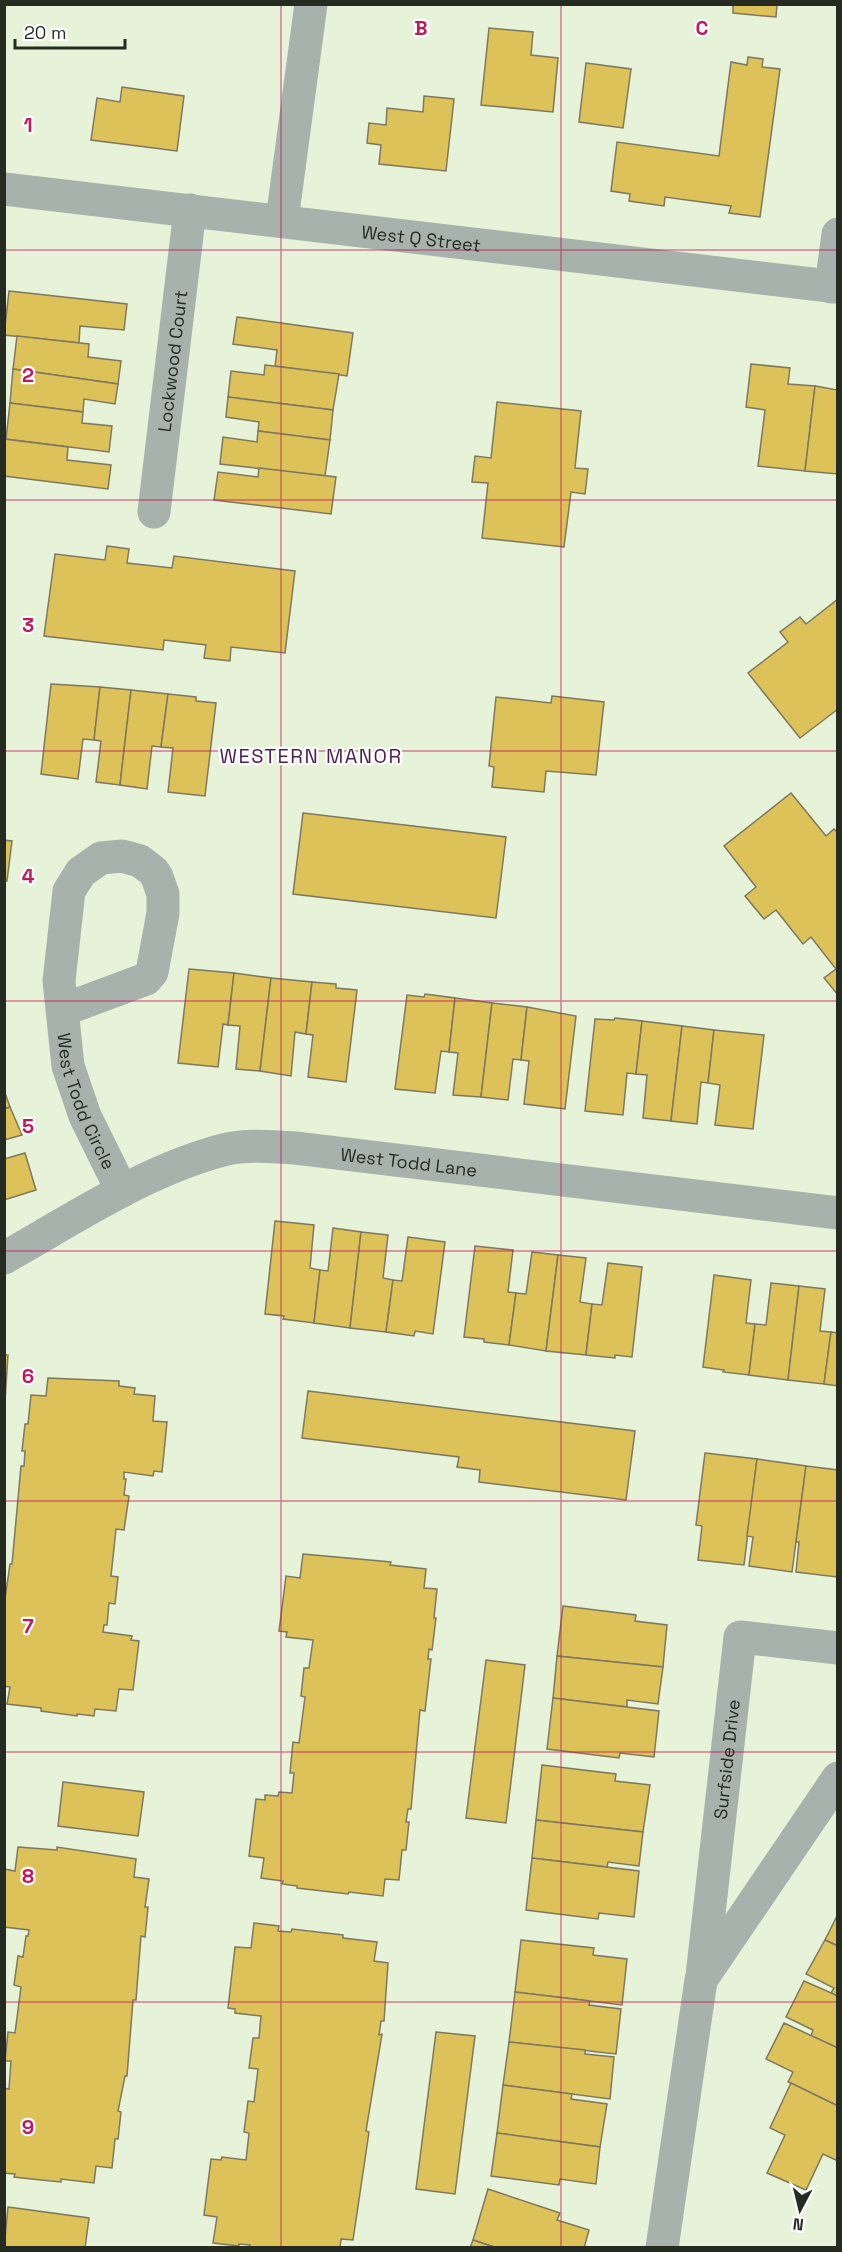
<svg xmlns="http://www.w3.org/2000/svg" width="842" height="2252" font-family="'Space Grotesk',sans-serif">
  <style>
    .building { fill: #ddc25a; stroke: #7e785f; stroke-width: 1.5 }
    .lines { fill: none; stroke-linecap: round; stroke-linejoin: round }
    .minor { stroke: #a6b2ab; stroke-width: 33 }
    .grid { fill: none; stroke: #c2185b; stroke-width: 1.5; stroke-opacity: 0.55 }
    .labels { text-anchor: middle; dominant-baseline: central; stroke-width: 4.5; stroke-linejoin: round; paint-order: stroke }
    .street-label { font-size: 18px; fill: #262b21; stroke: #fff }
    .neighbourhood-label { font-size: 20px; letter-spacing: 1.5px; fill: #4a1e51; stroke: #fff }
    .grid-label { font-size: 20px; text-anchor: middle; font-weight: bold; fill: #c2185b; stroke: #fff; stroke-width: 4.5; stroke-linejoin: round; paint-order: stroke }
  </style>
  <rect width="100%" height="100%" fill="#e6f3d8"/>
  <g class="building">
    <polygon points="733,4 777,4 776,17 733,13"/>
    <polygon points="489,28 533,32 531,55 558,58 553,112 481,105"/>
    <polygon points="748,57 763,59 762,67 780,69 760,217 729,213 731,206 665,197 664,206 629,201 630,194 611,191 617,142 719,156 731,62 747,65"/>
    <polygon points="586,63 631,69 623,128 579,122"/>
    <polygon points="122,87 184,96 177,151 91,140 97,98 120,102"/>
    <polygon points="424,96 454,99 446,171 379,164 381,145 367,143 369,123 386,125 387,108 423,112"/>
    <polygon points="9,291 127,304 124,330 80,326 79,343 4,335"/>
    <polygon points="237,317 353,333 347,376 275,366 277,350 233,344"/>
    <polygon points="17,336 89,344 88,357 121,361 118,384 13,369"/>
    <polygon points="751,364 790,368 788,384 815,386 805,471 758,466 765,410 746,407"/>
    <polygon points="265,365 339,374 333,410 228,397 231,371 264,375"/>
    <polygon points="13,369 118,384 115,404 84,399 83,412 10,403"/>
    <polygon points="838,385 838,474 805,471 815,386 837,390"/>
    <polygon points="228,397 333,410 330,440 258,431 259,422 226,417"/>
    <polygon points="497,402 581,411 575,468 588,469 585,494 571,492 564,547 482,538 488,483 472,482 475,456 491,458"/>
    <polygon points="10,403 83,412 82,423 112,426 109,452 6,439"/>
    <polygon points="258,431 330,440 325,476 220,464 223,437 257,442"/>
    <polygon points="4,439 68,447 67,460 111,465 108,489 4,476"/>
    <polygon points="259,468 336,477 331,514 214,500 218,472 258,477"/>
    <polygon points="107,546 129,549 127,563 172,568 174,556 295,571 285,653 231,647 230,661 204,658 206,645 164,640 163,650 44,636 55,554 105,560"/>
    <polygon points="838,599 838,709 800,738 748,673 788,642 780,632 800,617 806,624"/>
    <polygon points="51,684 100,687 94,740 83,739 78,779 41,774"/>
    <polygon points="100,687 131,690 120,785 96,782 101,741 94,740"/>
    <polygon points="131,690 168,694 161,747 152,746 147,789 120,785"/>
    <polygon points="168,694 196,697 196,701 216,703 205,796 168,792 173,748 161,747"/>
    <polygon points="552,696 604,702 596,775 546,771 544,792 492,787 494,767 489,766 496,697 551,703"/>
    <polygon points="791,793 826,836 834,829 838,833 838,995 824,978 836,969 811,937 803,944 776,910 764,919 745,896 756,887 724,846"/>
    <polygon points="303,813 506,837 496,918 293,894"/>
    <polygon points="4,840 12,841 7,881 4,881"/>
    <polygon points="189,969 234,973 228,1025 223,1024 218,1067 178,1063"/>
    <polygon points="234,973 271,978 260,1071 236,1069 240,1026 228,1025"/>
    <polygon points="271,978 312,982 306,1034 295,1032 291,1076 260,1071"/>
    <polygon points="312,982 336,984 336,988 357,990 346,1082 308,1077 313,1035 306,1034"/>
    <polygon points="425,994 455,998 449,1052 441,1051 435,1093 395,1089 407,995 424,997"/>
    <polygon points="455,998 492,1003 481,1097 453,1095 458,1053 449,1052"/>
    <polygon points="492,1003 527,1007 521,1060 513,1059 508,1100 481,1097"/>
    <polygon points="527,1007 576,1016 565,1109 524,1104 529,1061 521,1060"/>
    <polygon points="615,1018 642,1021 636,1074 627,1073 623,1115 585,1111 595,1019 614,1020"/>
    <polygon points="642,1021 682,1026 671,1121 643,1118 647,1075 636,1074"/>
    <polygon points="682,1026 714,1030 708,1083 701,1082 697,1124 671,1121"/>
    <polygon points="714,1030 764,1035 753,1129 715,1125 720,1085 708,1083"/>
    <polygon points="4,1090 10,1107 4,1109"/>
    <polygon points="10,1107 22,1135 4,1140 4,1109"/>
    <polygon points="25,1153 36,1190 4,1200 4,1159"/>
    <polygon points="275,1221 314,1225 310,1268 320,1270 314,1323 283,1319 284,1316 265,1314"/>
    <polygon points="333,1228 361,1232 350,1328 314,1323 320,1270 328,1271"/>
    <polygon points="361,1232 388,1235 383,1278 393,1280 386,1332 350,1328"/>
    <polygon points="408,1237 445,1242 433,1334 415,1331 414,1336 386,1332 393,1280 402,1281"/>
    <polygon points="475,1246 513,1250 508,1292 516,1293 509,1345 484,1342 484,1339 464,1337"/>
    <polygon points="532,1252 558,1255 546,1351 509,1345 516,1293 526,1294"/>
    <polygon points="558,1255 586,1258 580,1302 592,1304 586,1355 546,1351"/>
    <polygon points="608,1263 642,1267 632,1357 615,1355 615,1358 586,1355 592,1304 602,1305"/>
    <polygon points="714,1275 751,1280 746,1323 755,1324 749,1375 723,1372 724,1370 703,1367"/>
    <polygon points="771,1283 799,1286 788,1380 749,1375 755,1324 766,1325"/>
    <polygon points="799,1286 825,1289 820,1331 831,1332 824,1384 788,1380"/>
    <polygon points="831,1332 838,1333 838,1386 824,1384"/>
    <polygon points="4,1355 8,1355 5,1401 4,1401"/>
    <polygon points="48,1378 119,1381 119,1386 135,1388 134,1394 155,1396 153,1421 167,1422 162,1472 154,1471 153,1476 124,1472 124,1479 126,1479 124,1495 129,1496 124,1530 116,1529 111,1576 118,1577 115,1604 109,1603 107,1625 104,1625 103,1632 132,1636 131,1640 139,1641 133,1690 119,1689 116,1711 95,1709 94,1716 77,1714 77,1716 41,1711 41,1708 7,1704 10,1687 4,1686 4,1606 10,1564 12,1564 21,1466 24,1466 25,1451 22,1451 25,1424 28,1424 31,1395 46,1396"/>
    <polygon points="308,1391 635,1431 626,1500 479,1482 480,1470 457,1467 459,1457 302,1438"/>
    <polygon points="705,1453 757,1459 744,1565 698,1560 702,1526 696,1525"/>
    <polygon points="757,1459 806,1466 792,1572 749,1566 753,1537 747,1536"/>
    <polygon points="806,1466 838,1470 837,1577 796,1572 799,1542 796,1542"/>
    <polygon points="303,1554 391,1562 390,1565 426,1569 424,1588 437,1589 434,1618 436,1618 432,1650 429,1649 428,1659 431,1659 425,1711 420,1710 411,1809 408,1809 406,1822 409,1822 406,1850 402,1850 399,1880 385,1879 383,1896 349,1892 348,1894 297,1888 297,1886 282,1884 283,1881 261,1878 264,1858 249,1856 256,1799 265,1800 265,1795 278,1796 279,1792 292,1793 294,1773 290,1773 293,1742 299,1743 305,1697 301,1696 304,1668 309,1668 313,1640 286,1637 287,1632 279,1631 286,1576 300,1578"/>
    <polygon points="563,1606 636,1615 635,1621 667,1625 663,1667 557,1656"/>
    <polygon points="557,1656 663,1667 658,1704 627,1700 627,1707 553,1698"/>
    <polygon points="486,1660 525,1665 506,1823 466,1818"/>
    <polygon points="553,1698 659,1711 654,1757 620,1753 619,1758 547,1749"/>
    <polygon points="542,1765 616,1774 615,1781 650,1785 643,1832 536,1820"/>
    <polygon points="63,1782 144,1792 138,1836 58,1826"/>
    <polygon points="536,1820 643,1832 639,1866 608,1862 607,1867 532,1858"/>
    <polygon points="18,1847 57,1850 57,1847 136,1859 134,1877 149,1879 145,1907 148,1907 145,1937 141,1936 136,2000 133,2000 127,2076 125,2076 118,2111 121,2112 118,2139 115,2139 112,2168 96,2166 94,2183 61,2179 61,2182 41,2180 14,2177 15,2174 4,2173 4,2088 9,2089 11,2061 5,2061 8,2032 15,2033 21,1987 14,1985 18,1956 23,1957 26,1936 28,1936 29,1930 4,1927 4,1869 15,1871"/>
    <polygon points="532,1858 639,1871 634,1917 599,1913 598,1919 526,1910"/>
    <polygon points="838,1914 838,1946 825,1940"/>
    <polygon points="254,1923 279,1926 278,1931 291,1932 292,1929 343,1935 343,1938 377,1942 374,1961 388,1963 384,2021 381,2021 379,2035 382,2034 366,2131 369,2132 353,2240 341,2239 340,2248 249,2248 250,2245 239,2244 239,2246 213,2243 217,2217 204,2215 211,2159 221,2160 222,2157 246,2160 249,2133 244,2132 248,2101 254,2102 258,2069 249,2068 253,2038 259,2038 261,2016 235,2013 235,2009 228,2008 235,1947 251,1948"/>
    <polygon points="521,1940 594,1948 593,1955 627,1959 622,2005 515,1992"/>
    <polygon points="825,1940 838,1946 838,1996 831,1993 834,1988 806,1974"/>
    <polygon points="804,1981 838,1996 838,2048 811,2036 813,2030 786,2017"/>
    <polygon points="515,1992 590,2001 589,2005 621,2009 616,2054 509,2042"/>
    <polygon points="784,2023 838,2048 838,2106 788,2082 793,2072 766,2059"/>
    <polygon points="436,2032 475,2036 455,2194 416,2189"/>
    <polygon points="509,2042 585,2050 585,2054 614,2057 610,2099 503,2085"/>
    <polygon points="791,2083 838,2106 838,2161 823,2154 806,2190 767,2173 785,2135 770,2128"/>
    <polygon points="503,2085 572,2094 571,2099 607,2104 600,2147 497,2133"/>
    <polygon points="497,2133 600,2147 596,2184 560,2179 559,2185 491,2176"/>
    <polygon points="488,2189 560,2213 557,2220 589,2230 584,2248 497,2248 473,2240"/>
    <polygon points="8,2207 89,2218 85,2248 4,2248"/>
    <polygon points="473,2240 497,2248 470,2248"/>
  </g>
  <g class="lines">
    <g class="minor">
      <path id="s1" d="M 4,189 L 838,287"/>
      <polyline points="282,220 311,4"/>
      <polyline points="831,287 838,234"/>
      <path id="s2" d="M 154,512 L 190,210"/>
      <path id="s3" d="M 63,1010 L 146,979 L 152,972 L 163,913 L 163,894 L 157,877 L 153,871 L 140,861 L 122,856 L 101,858 L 81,872 L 69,891 L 59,981 L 68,1066 L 85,1116 L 122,1191"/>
      <path id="s4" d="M 4,1258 C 75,1218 147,1169 227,1149 C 249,1144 273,1147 295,1148 L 838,1213"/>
      <path id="s5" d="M 702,1976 L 740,1637 L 838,1648"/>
      <polyline points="662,2248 701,1980 838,1778"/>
    </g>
  </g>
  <path class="grid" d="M 281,4 L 281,2248M 561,4 L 561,2248M 4,250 L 838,250M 4,500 L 838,500M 4,751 L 838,751M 4,1001 L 838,1001M 4,1251 L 838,1251M 4,1501 L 838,1501M 4,1752 L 838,1752M 4,2002 L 838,2002"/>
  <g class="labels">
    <g class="street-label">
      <text stroke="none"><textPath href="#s1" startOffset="420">West Q Street</textPath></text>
      <text stroke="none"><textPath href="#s2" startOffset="152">Lockwood Court</textPath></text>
      <text stroke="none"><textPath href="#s3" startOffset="520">West Todd Circle</textPath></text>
      <text stroke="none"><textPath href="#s4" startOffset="432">West Todd Lane</textPath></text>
      <text stroke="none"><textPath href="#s5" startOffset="218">Surfside Drive</textPath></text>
    </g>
    <g class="neighbourhood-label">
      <text x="311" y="756">WESTERN MANOR</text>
    </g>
  </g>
  <g class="grid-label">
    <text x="421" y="35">B</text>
    <text x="702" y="35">C</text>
    <text x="28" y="132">1</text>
    <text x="28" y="382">2</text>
    <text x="28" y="632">3</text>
    <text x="28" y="883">4</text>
    <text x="28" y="1133">5</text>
    <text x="28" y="1383">6</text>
    <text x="28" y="1633">7</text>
    <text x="28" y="1883">8</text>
    <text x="28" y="2134">9</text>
  </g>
  <rect width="842" height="2252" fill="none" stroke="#262b21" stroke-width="12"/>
  <g transform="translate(800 2210) rotate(187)" stroke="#ffffff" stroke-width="4.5" paint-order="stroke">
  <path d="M0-4.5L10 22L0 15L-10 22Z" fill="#262b21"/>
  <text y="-9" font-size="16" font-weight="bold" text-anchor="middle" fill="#262b21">N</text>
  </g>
  <path d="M15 39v9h110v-9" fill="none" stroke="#262b21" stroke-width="3"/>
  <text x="24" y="39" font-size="18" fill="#262b21" stroke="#ffffff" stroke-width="4.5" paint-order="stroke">20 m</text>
</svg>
